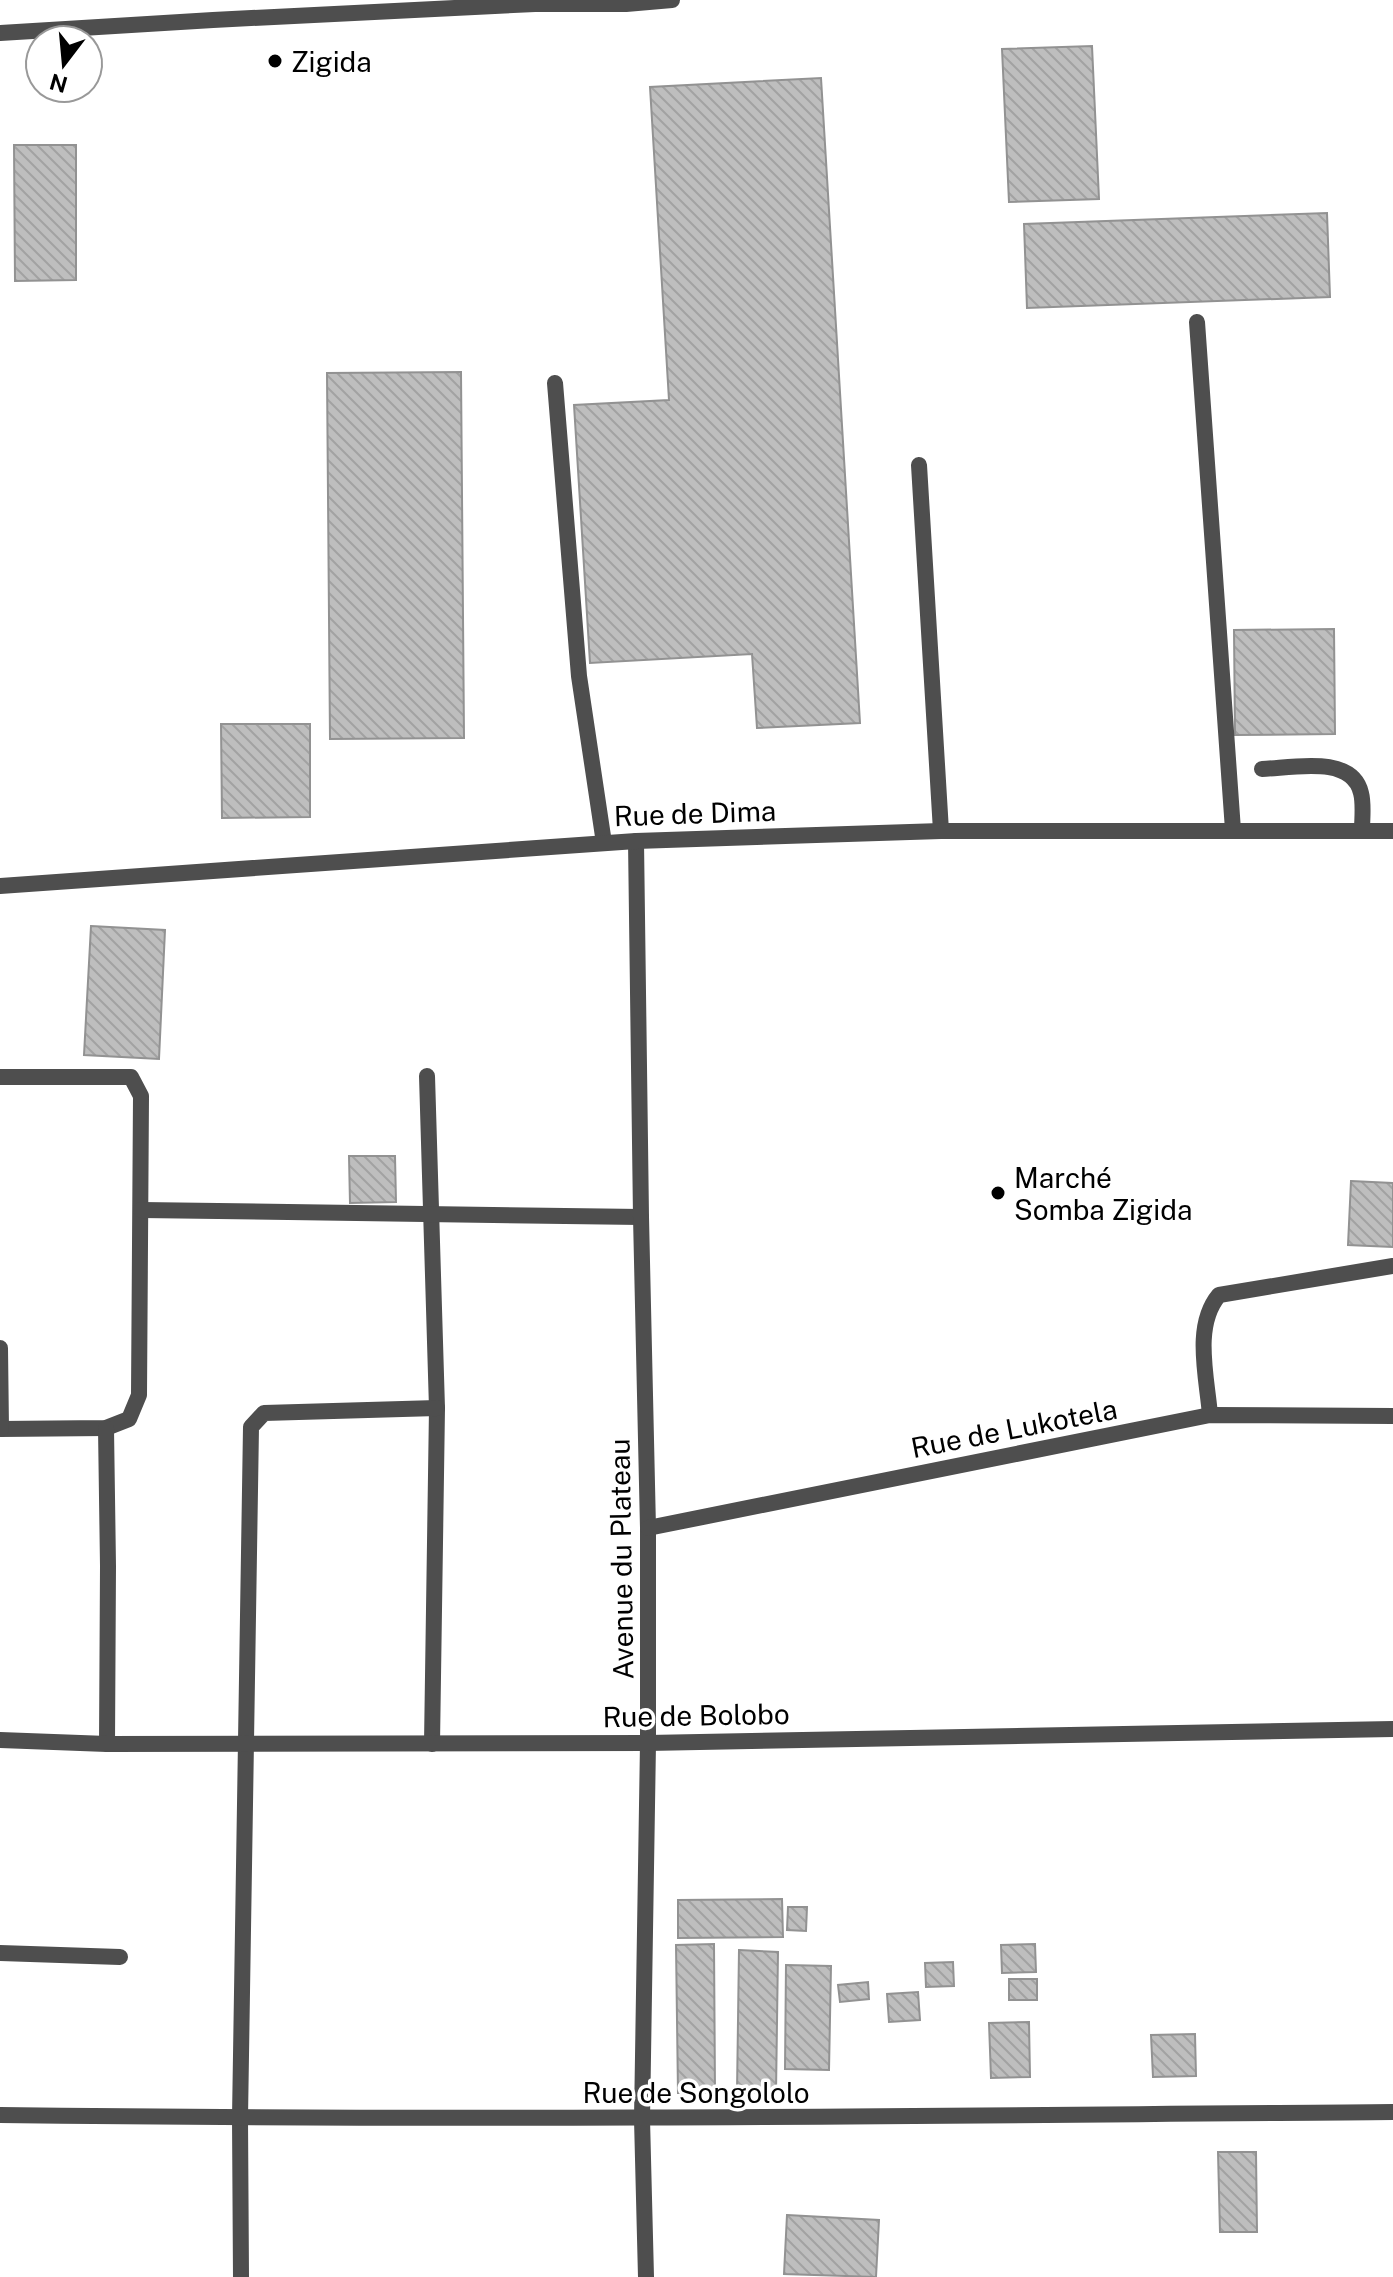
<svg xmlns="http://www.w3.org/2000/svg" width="1393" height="2277" font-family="'Public Sans',sans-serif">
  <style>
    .building { fill: url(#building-back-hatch); stroke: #929292; stroke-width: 2 }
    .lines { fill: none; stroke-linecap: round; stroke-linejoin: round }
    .service { stroke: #4e4e4e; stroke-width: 16 }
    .minor { stroke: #4e4e4e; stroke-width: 16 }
    .tertiary { stroke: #4e4e4e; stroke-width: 16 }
    .poi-dot { fill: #000; stroke: #fff; stroke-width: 3 }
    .labels { text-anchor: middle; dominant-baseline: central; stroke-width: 7; stroke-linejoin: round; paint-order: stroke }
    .poi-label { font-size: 28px; fill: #000; stroke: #fff; text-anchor: start }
    .street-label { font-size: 28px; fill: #000; stroke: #fff }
  </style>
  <defs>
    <pattern id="building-back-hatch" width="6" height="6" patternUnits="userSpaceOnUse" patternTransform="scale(2)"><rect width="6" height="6" fill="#bebebe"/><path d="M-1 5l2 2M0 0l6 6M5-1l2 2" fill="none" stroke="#a2a2a2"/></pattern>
  </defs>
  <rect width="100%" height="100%" fill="#fff"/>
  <g class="building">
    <polygon points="1092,46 1099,199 1009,202 1002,49"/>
    <polygon points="821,78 860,723 757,728 752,654 590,663 574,405 669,400 650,87"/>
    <polygon points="14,145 76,145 76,280 15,281"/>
    <polygon points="1327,213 1330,297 1027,308 1024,224"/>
    <polygon points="461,372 464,738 330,739 327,373"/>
    <polygon points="1334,629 1335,734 1235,735 1234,630"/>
    <polygon points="221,724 310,724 310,817 222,818"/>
    <polygon points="91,926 165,930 159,1059 84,1055"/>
    <polygon points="349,1156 395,1156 396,1202 350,1203"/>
    <polygon points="1351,1181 1393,1183 1393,1247 1348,1245"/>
    <polygon points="782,1899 783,1937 678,1938 678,1900"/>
    <polygon points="788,1907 807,1907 806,1931 787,1930"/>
    <polygon points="714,1944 715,2093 678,2093 676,1945"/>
    <polygon points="1035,1944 1036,1972 1002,1973 1001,1945"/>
    <polygon points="739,1950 778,1952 776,2093 737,2092"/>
    <polygon points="953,1962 954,1986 926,1987 925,1963"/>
    <polygon points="786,1965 831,1966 829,2070 785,2069"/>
    <rect x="1009" y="1979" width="28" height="21"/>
    <polygon points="868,1982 869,1999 840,2002 838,1985"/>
    <polygon points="918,1992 920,2020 889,2022 887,1994"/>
    <polygon points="1029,2022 1030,2077 991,2078 989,2023"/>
    <polygon points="1195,2034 1196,2076 1153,2077 1151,2035"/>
    <polygon points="1218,2152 1256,2152 1257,2232 1220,2232"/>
    <polygon points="787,2215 879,2220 876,2277 784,2274"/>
  </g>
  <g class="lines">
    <g class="service">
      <polyline points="0,33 213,20 535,4 626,4 672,0"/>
      <polyline points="1197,322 1233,830"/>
      <polyline points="555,383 579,676 604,843"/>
      <polyline points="919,465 941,831"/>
      <path d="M 1262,769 C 1291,768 1352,754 1361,793 C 1364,804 1362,819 1362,831"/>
      <polyline points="427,1076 437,1408 432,1744"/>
      <polyline points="0,1077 131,1077 141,1096 139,1395 129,1419 106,1428 0,1429"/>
      <polyline points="141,1210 641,1217"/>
      <polyline points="0,1348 1,1429"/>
      <path d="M 1210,1415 C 1207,1377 1193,1326 1219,1295 L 1393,1266"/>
      <polyline points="106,1428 108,1566 107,1744"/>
      <polyline points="0,1953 120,1957"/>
      <polyline points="241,2277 240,2118 251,1427 264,1413 437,1408"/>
    </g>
    <g class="minor">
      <polyline points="636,841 641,1217 648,1528 648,1743 642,2119 646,2277"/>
      <polyline points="648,1528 1210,1415 1393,1416"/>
      <polyline points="0,1740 107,1744 648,1743 1393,1729"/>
      <path d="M 0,2115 C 464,2121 929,2116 1393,2112"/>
    </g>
    <polyline class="tertiary" points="0,886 636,841 941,831 1393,831"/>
  </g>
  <g class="poi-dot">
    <circle cx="275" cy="61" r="8"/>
    <circle cx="998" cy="1193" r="8"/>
  </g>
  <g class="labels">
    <g class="poi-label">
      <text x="291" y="61">Zigida</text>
      <text x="1014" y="1177">Marché<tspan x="1014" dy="32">Somba Zigida</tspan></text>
    </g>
    <g class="street-label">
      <text transform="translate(695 813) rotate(-2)">Rue de Dima</text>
      <text transform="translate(1014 1428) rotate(-11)">Rue de Lukotela</text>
      <text transform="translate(621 1559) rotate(-91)">Avenue du Plateau</text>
      <text transform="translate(696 1715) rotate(-1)">Rue de Bolobo</text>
      <text x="696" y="2092">Rue de Songololo</text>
    </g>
  </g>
  <g transform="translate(64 64) rotate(196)"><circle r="38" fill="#ffffff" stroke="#999999" stroke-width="2"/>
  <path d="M0-6L14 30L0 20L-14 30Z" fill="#000000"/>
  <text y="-12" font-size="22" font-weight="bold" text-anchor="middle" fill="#000000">N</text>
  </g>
</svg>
